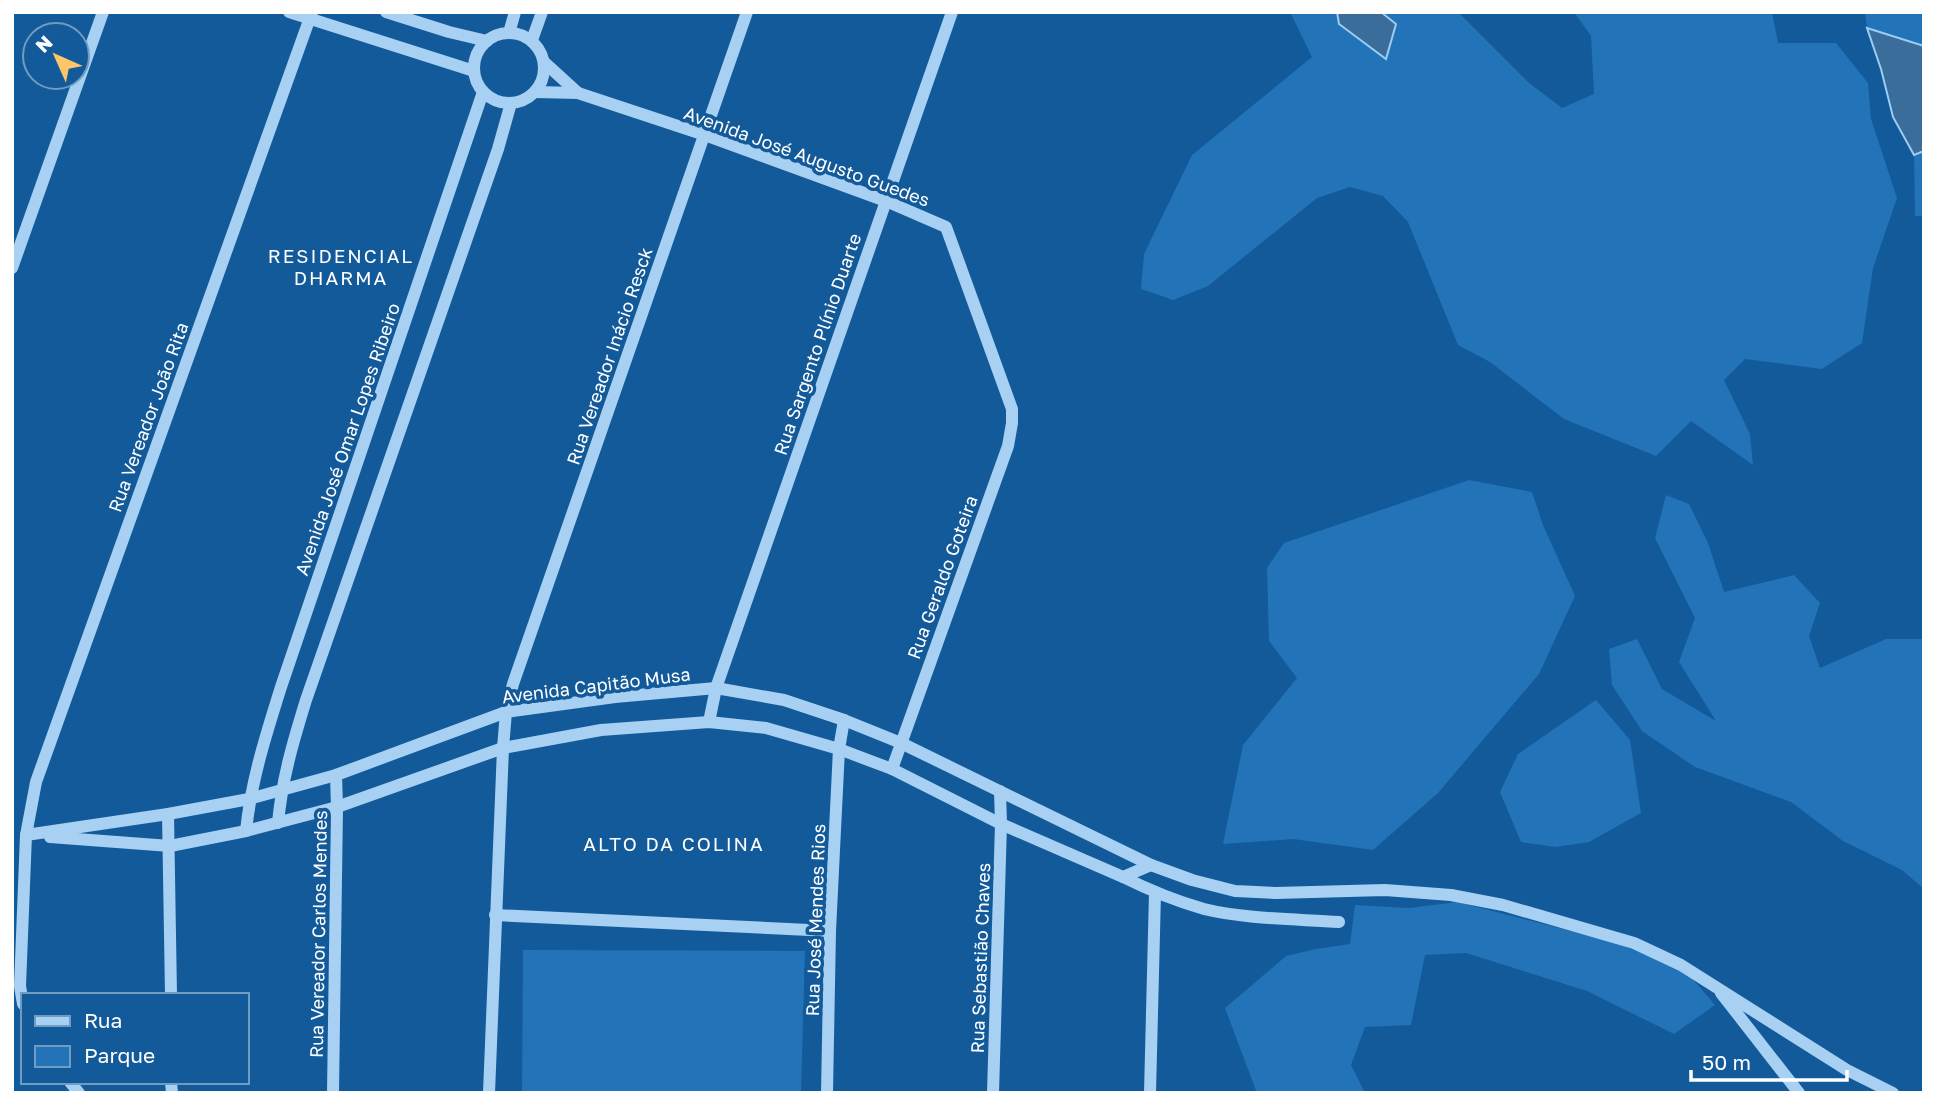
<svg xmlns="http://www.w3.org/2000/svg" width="1936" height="1105" font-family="'Golos Text',sans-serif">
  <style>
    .green { fill: #2273b7 }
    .water { fill: #3b6d9b; stroke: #99cdf6; stroke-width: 2 }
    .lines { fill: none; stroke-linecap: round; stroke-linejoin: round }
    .minor { stroke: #a7d0f3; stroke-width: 12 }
    .labels { text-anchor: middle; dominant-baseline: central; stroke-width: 7; stroke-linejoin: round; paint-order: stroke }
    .street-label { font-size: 18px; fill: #fff; stroke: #135a9a }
    .neighbourhood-label { font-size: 19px; letter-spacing: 2px; fill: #fff; stroke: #135a9a }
  </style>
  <rect width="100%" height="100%" fill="#135a9a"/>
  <g class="green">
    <polygon points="1290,12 1337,12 1339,24 1396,24 1381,12 1458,12 1528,82 1562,108 1594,94 1591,36 1574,12 1772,12 1778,43 1836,43 1868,83 1871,119 1897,198 1873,268 1862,343 1822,369 1745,359 1724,380 1750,434 1753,465 1691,421 1656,456 1564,419 1490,362 1458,345 1408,222 1383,196 1350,187 1317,198 1208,286 1173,300 1141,289 1144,254 1192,155 1312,57"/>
    <polygon points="1865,12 1924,12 1924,46 1867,28"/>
    <polygon points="1924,151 1924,216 1915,216 1914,155"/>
    <polygon points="1469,480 1532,492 1543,525 1575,596 1539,674 1438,793 1373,850 1293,839 1223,844 1243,745 1297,678 1269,641 1267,568 1284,543"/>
    <polygon points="1666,495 1689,504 1708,543 1724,592 1794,575 1820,603 1809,636 1820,668 1886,639 1924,639 1924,889 1902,870 1843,841 1791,802 1695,767 1642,731 1612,685 1609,649 1637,639 1662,689 1716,721 1679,662 1695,618 1655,538"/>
    <polygon points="1596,700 1630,740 1641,813 1589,842 1555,847 1521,842 1500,792 1518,754"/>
    <polygon points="1457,902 1614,942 1686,971 1715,1005 1674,1034 1587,991 1466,953 1425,955 1411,1025 1365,1027 1351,1065 1365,1093 1257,1093 1225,1008 1286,956 1316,949 1350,944 1355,905 1409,908"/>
    <polygon points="523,950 805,951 801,1093 522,1093"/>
  </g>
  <g class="water">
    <polygon points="1337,12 1381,12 1396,24 1386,59 1339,24"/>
    <polygon points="1867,28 1924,46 1924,151 1914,155 1893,117 1881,69"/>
  </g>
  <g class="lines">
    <g class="minor">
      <polyline points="289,12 474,71"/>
      <polyline points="386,12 449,32 487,41"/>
      <circle cx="509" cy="68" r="35"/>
      <polyline points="509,33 515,12"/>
      <polyline points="532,40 542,12"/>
      <polyline points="544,62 578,93"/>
      <polyline points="535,92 578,93 705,135 886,201 946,227 1012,409 1012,423 1008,446 892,769"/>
      <polyline points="12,268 103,12"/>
      <polyline points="709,722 716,688 952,12"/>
      <polyline points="168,814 171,995"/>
      <path d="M 278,823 C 282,779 293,742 306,700 L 498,149 L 511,103"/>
      <path d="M 246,831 C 251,781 266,735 281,687 L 483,92"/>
      <polyline points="26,835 168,814 249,799 336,775 506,712 615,697 716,688 784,700 844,720 901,743 1151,865 1192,880 1235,891 1275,893 1385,890 1451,895 1503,905 1634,943 1681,965 1847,1070 1893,1093"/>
      <polyline points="50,837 170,846 246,831 337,807 503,748 601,730 709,722 766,728 839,749 892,769 1001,824 1123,877 1151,865"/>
      <path d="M 1123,877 C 1149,890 1176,901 1204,909 C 1244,919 1296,919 1339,922"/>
      <polyline points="495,915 830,931"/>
      <polyline points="1721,993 1799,1093"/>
      <polyline points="23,1004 20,986 26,835 36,782 312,12"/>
      <polyline points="70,1082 79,1093"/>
      <polyline points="171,1082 172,1093"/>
      <polyline points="333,1093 337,807 336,775"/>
      <polyline points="489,1093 503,748 506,712 513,684 747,12"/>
      <polyline points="827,1093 830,931 839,749 844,720"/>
      <polyline points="993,1093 1001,824 1000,791"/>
      <polyline points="1150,1093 1155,893"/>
    </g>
  </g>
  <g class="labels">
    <g class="street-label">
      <text transform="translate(807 156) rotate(20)">Avenida José Augusto Guedes</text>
      <text transform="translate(817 344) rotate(-71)">Rua Sargento Plínio Duarte</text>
      <text transform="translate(609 356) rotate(-71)">Rua Vereador Inácio Resck</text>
      <text transform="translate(148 417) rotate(-70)">Rua Vereador João Rita</text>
      <text transform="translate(347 439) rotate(-71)">Avenida José Omar Lopes Ribeiro</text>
      <text transform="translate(942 577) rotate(-70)">Rua Geraldo Goteira</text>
      <text transform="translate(596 685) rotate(-7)">Avenida Capitão Musa</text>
      <text transform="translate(815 920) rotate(-88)">Rua José Mendes Rios</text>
      <text transform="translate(318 934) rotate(-89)">Rua Vereador Carlos Mendes</text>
      <text transform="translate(980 958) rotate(-88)">Rua Sebastião Chaves</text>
    </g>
    <g class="neighbourhood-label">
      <text x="341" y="255">RESIDENCIAL<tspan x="341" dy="22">DHARMA</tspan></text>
      <text x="674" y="843">ALTO DA COLINA</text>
    </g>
  </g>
  <rect width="1936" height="1105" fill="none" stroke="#ffffff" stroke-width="28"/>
  <rect x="21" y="993" width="228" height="91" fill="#135a9a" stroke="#719cc2" stroke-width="2"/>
  <rect x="35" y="1016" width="35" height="10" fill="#a7d0f3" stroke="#719cc2" stroke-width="2"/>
  <text x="84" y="1028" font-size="21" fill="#ffffff">Rua</text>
  <rect x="35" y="1046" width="35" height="21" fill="#2273b7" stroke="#719cc2" stroke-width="2"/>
  <text x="84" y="1063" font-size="21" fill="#ffffff">Parque</text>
  <g transform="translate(56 56) rotate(315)"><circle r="33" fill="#135a9a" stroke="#719cc2" stroke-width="2"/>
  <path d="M0-5L12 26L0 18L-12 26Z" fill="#ffc669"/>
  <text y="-10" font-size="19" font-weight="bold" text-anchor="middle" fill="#ffffff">N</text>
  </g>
  <path d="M1691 1070v10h156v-10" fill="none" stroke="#ffffff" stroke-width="3.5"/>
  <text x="1702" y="1070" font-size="21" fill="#ffffff" stroke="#135a9a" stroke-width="5" paint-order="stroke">50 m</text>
</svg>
